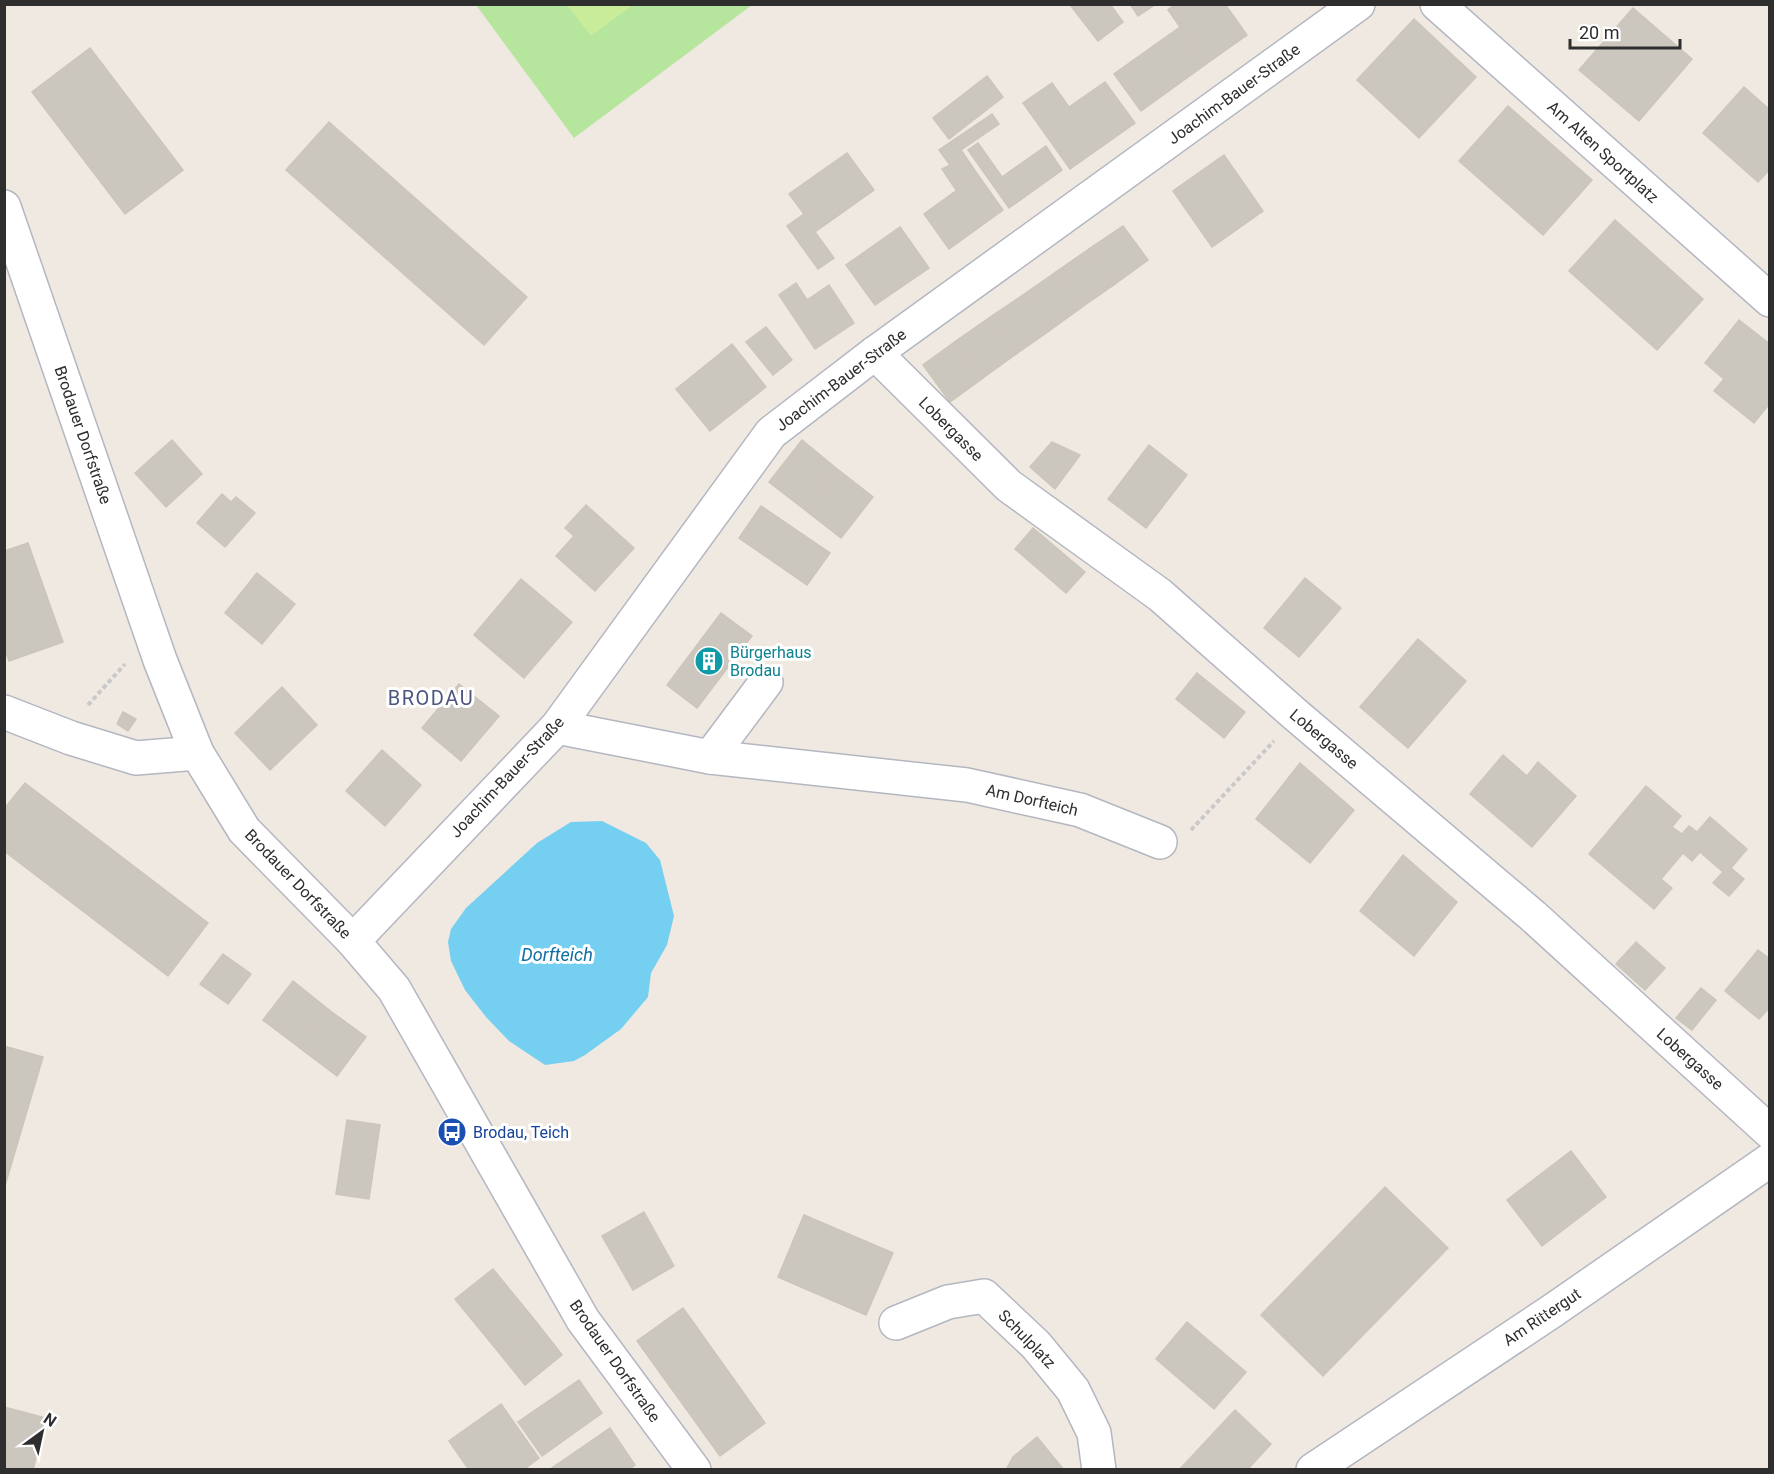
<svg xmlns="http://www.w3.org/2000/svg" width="1774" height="1474" font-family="Roboto,sans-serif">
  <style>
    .green { fill: #b6e59e }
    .pitch { fill: #c9ec9a }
    .water { fill: #75cff0 }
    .building { fill: #cbc7bf; stroke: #cbc5ba; stroke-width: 1.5 }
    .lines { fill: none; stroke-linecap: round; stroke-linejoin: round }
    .minor-casing { stroke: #b4b7c1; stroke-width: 36 }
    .path { stroke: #c9c9c9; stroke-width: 4; stroke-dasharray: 4.5 3; stroke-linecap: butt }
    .minor { stroke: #fff; stroke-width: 33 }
    .labels { text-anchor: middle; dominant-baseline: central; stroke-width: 6; stroke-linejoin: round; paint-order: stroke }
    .street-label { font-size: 16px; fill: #2e2e2e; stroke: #fff }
    .culture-label { font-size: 16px; fill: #0d838f; stroke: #fff; text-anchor: start }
    .transit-label { font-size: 16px; fill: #164399; stroke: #fff; text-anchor: start }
    .water-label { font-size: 18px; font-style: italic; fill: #0d6fa3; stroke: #fff }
    .quarter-label { font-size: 20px; letter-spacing: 1.5px; fill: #4d5680; stroke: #fff }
  </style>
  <rect width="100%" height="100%" fill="#efe9e1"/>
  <polygon class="green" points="476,5 752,5 574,138"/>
  <polygon class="pitch" points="567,5 633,5 591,36"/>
  <polygon class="water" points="602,821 646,843 660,860 674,916 667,945 651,973 648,997 621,1029 585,1055 574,1061 545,1065 509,1041 486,1017 465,990 451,961 448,942 451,929 466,908 537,843 571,822"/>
  <g class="building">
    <polygon points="1073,4 1110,4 1123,22 1098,41 1071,6"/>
    <polygon points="1130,4 1156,4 1138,16"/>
    <polygon points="1175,4 1225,4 1247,35 1206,64 1168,10"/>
    <polygon points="1633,8 1692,59 1639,121 1579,70"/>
    <polygon points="1414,19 1476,77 1419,138 1357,80"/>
    <polygon points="1180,27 1206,64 1141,111 1114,74"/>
    <polygon points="90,48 183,170 125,214 32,92"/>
    <polygon points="987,76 1003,97 949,139 933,118"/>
    <polygon points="1105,82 1135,123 1070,169 1023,103 1052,83 1069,107"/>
    <polygon points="1744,87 1770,110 1770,169 1758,182 1703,133"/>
    <polygon points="1508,106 1592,180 1543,235 1459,161"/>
    <polygon points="992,114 999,124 961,150 978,175 956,190 942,169 950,165 939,150"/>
    <polygon points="329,122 527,297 484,345 286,170"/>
    <polygon points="978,143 1002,177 1046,146 1062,170 1009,208 968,150"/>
    <polygon points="847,153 874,190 815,232 834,258 818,269 787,226 804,214 789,194"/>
    <polygon points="1224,155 1263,211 1212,247 1173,191"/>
    <polygon points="978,175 1003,210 949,249 924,214"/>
    <polygon points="1615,220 1703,299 1657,350 1569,271"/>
    <polygon points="1123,226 1148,260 1115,284 1089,249"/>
    <polygon points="900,227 929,268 875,305 846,265"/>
    <polygon points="1089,249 1115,284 1082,307 1056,272"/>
    <polygon points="1056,272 1082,307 1049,331 1023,295"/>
    <polygon points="796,283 807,300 829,285 854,323 815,349 779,295"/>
    <polygon points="1023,295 1049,331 1016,354 989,318"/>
    <polygon points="989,318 1016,354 983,378 956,341"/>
    <polygon points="1739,320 1770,344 1770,403 1754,423 1714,391 1724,379 1705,363"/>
    <polygon points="766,327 792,360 773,375 746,342"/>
    <polygon points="956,341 983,378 950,402 923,365"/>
    <polygon points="732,344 766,387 710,431 676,389"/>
    <polygon points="172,440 202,474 166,507 135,473"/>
    <polygon points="802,440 836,468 804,509 769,482"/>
    <polygon points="1052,442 1080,455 1055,489 1030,467"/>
    <polygon points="1149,445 1187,475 1146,528 1108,499"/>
    <polygon points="836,468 873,497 841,538 804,509"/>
    <polygon points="222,494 231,502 236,497 255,513 225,547 197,523"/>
    <polygon points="586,505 634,548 595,591 556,556 574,536 565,528"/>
    <polygon points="761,506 830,553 807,585 739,538"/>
    <polygon points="1033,528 1085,572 1066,593 1015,549"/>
    <polygon points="28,543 63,642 9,661 4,647 4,551"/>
    <polygon points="257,573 295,604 262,644 225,613"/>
    <polygon points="1305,578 1341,608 1299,657 1264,628"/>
    <polygon points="521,579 572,622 524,678 474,635"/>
    <polygon points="721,613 752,636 697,708 667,685"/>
    <polygon points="1418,639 1466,681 1408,748 1360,707"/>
    <polygon points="1197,673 1245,712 1224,738 1176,699"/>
    <polygon points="459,684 499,716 461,761 422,728"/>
    <polygon points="282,687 317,725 270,770 235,733"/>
    <polygon points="123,712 136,719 128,731 117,724"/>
    <polygon points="382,750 421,785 385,826 346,791"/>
    <polygon points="1503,755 1527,776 1538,762 1576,796 1532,847 1470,794"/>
    <polygon points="1300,763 1354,810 1310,863 1256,819"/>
    <polygon points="25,783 208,923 168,976 4,851 4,809"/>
    <polygon points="1646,786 1681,816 1672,827 1682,834 1689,826 1697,832 1710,817 1747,849 1731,868 1744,879 1729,896 1713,883 1723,872 1700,852 1692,861 1683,853 1661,879 1672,888 1654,909 1589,854"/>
    <polygon points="1403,855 1457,902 1414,956 1360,911"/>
    <polygon points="1636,942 1665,968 1645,990 1616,964"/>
    <polygon points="1758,950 1770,959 1770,1007 1759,1019 1725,991"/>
    <polygon points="223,954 251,974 228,1004 200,984"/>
    <polygon points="293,981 329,1010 300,1048 263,1020"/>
    <polygon points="1701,988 1716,1000 1692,1030 1676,1018"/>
    <polygon points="329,1010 366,1037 337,1076 300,1048"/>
    <polygon points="4,1046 43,1057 4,1189"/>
    <polygon points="347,1120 380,1125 369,1199 336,1194"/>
    <polygon points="1571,1151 1606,1197 1542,1246 1507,1200"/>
    <polygon points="1385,1187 1448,1248 1323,1376 1261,1315"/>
    <polygon points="644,1212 674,1266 633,1290 602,1236"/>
    <polygon points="804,1215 893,1253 866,1315 778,1277"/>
    <polygon points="493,1269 537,1323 500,1354 455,1299"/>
    <polygon points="683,1308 765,1423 720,1456 637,1341"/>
    <polygon points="1187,1322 1246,1372 1214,1409 1156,1359"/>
    <polygon points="537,1323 562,1355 525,1385 500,1354"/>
    <polygon points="579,1380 602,1413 542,1456 518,1422"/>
    <polygon points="501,1404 539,1458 523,1470 469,1470 449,1441"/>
    <polygon points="4,1407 46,1418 33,1470 4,1470"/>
    <polygon points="1235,1410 1271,1444 1247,1470 1179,1470"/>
    <polygon points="610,1428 635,1465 628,1470 549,1470"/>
    <polygon points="1037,1437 1064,1470 1006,1470 1013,1457"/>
  </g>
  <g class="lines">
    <g class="minor-casing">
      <g id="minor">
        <polyline points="1437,4 1770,300"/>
        <polyline points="4,207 160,660 197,753 244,830 353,941 394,989 583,1320 694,1470"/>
        <polyline points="875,353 1009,486 1160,595 1297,716 1533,916 1770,1132"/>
        <polyline points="4,712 71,738 136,758 197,753"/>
        <polyline points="557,727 710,757 967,785 1080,810 1160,842"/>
        <polyline points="710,757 766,682"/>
        <polyline points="353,941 557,727 771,433 875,353 1358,4"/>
        <polyline points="896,1323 948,1302 984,1296 1036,1345 1073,1390 1094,1433 1099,1470"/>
        <polyline points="1313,1470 1552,1311 1770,1160"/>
      </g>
    </g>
    <g class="path">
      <polyline points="88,705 125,664"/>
      <polyline points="1191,830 1274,741"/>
    </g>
    <use href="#minor" class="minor"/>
  </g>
  <defs>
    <g id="building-disc" transform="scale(1.5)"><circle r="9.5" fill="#0f9aa8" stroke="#fff"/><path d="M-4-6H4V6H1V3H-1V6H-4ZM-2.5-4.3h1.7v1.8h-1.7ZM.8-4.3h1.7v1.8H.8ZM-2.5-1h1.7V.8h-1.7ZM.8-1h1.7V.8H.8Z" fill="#fff"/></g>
    <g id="bus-disc" transform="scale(1.5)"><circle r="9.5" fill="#1a4fb4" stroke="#fff"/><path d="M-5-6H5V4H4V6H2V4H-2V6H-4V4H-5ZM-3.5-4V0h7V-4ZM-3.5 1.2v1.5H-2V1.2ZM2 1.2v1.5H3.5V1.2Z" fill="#fff"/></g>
  </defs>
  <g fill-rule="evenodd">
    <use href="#building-disc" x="709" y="661"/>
    <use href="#bus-disc" x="452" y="1132"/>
  </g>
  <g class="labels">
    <g class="street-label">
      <text transform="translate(1234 94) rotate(-36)">Joachim-Bauer-Straße</text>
      <text transform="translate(1603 152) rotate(42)">Am Alten Sportplatz</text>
      <text transform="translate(841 380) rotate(-37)">Joachim-Bauer-Straße</text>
      <text transform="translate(951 429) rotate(45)">Lobergasse</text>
      <text transform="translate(83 435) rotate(71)">Brodauer Dorfstraße</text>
      <text transform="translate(1324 739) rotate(40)">Lobergasse</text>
      <text transform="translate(507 777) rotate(-47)">Joachim-Bauer-Straße</text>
      <text transform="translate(1032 800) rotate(13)">Am Dorfteich</text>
      <text transform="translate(298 884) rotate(46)">Brodauer Dorfstraße</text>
      <text transform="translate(1690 1059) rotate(42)">Lobergasse</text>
      <text transform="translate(1542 1317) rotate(-34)">Am Rittergut</text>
      <text transform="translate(1027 1339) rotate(46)">Schulplatz</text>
      <text transform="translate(615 1361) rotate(55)">Brodauer Dorfstraße</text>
    </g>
    <g class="culture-label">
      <text x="730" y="652">Bürgerhaus<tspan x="730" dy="18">Brodau</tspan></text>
    </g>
    <g class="transit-label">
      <text x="473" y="1132">Brodau, Teich</text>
    </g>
    <g class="water-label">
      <text x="557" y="954">Dorfteich</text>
    </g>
    <g class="quarter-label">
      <text x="431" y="698">BRODAU</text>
    </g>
  </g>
  <rect width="1774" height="1474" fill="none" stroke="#2e2e2e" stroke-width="12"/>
  <g transform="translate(42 1432) rotate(33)" stroke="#ffffff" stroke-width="4.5" paint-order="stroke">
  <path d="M0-4.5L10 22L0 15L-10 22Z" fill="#2e2e2e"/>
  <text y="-9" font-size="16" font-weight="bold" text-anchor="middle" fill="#2e2e2e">N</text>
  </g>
  <path d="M1570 39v9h110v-9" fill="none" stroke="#2e2e2e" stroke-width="3"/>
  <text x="1579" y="39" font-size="18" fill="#2e2e2e" stroke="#ffffff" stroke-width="4.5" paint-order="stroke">20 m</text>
</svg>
